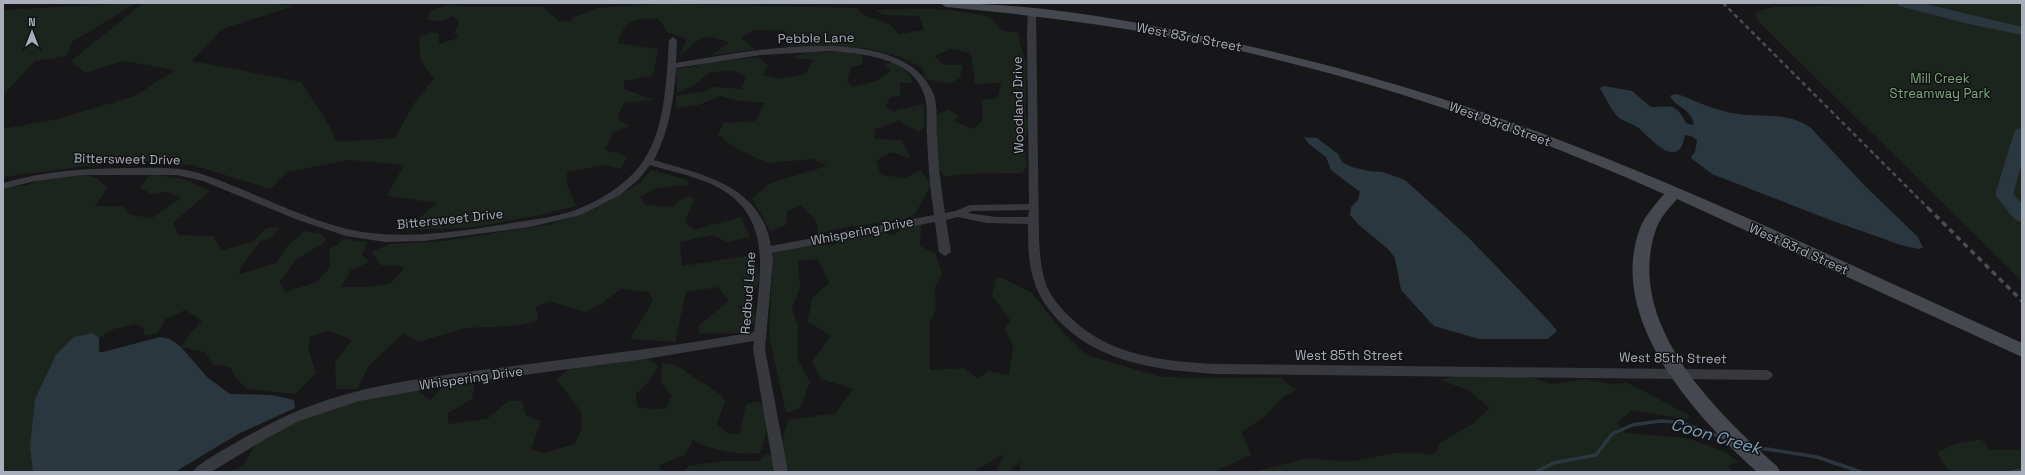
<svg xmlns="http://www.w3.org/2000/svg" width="2025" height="475" font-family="'Space Grotesk',sans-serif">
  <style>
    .green { fill: #1c251d }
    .water { fill: #2b373f }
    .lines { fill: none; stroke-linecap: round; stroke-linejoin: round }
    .stream { stroke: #2b373f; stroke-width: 3.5 }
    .river { fill: #2b373f; fill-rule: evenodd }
    .street { fill: #37393f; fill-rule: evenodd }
    .secondary { fill: #45484f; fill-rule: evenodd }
    .rail-far1 { stroke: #4a4d54; stroke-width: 2.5; stroke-dasharray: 4.5 3.5; stroke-linecap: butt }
    .rail { stroke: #4a4d54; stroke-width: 3.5; stroke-dasharray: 5.5 4.5; stroke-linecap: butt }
    .labels { text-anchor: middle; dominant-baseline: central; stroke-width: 3; stroke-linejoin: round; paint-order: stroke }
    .street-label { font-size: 13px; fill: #a8afba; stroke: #121214 }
    .park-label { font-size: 13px; fill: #7ea77d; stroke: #121214 }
    .near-water-label { font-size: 17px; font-style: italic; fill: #7ca0b8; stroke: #121214 }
  </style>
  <rect width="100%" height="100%" fill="#171719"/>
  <g class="green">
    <polygon points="136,3 72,42 67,56 35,61 3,95 3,10"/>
    <path d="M 263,3 L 293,6 L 222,29 L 192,61 L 301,82 L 326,120 L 337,142 L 395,138 L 413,105 L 434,78 L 421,61 L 419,37 L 432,32 L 439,34 L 439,44 L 458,38 L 455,32 L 459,21 L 452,16 L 444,21 L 427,20 L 430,10 L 449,5 L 470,7 L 542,7 L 560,22 L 571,21 L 572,18 L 597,8 L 660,4 L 857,8 L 862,14 L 889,24 L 899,34 L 924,30 L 919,16 L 883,15 L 876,10 C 912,8 952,7 988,17 C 994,19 996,26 1001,29 C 1006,32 1014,32 1019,33 L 1020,43 L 1027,66 L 1025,110 L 1029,123 L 1024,145 L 1027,166 L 1022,173 L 963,174 L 945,177 L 937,166 L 937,115 L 948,109 L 959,117 L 952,121 L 974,129 L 983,120 L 982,100 L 998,98 L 1001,83 L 975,84 L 971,53 L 951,49 L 934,56 L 944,65 L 963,65 L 960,78 L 948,84 L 925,79 L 923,68 L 897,56 L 867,48 L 787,46 L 786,31 L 755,30 L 741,38 L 755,49 L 709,56 L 729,43 C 706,31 697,39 680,56 L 687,39 L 668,33 L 658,18 C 635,19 625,19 618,43 L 658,49 L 653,75 L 624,81 L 624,89 L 655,100 L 624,103 L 617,118 L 630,126 L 613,133 L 605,150 L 627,156 L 621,169 L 606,165 L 567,172 L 567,185 L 576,206 L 541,215 L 469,228 L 403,230 L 438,203 L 387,196 L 404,165 L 350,160 L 287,172 L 270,189 L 193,165 L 132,160 L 3,177 L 3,129 L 57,119 L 135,96 L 175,70 L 124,61 L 85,73 L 71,61 L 142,4 Z"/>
    <polygon points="1863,3 2022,3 2022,281 1757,20 1755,12 1774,7 1863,5"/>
    <path d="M 810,52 L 844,52 L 862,54 L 863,64 L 851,67 L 847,81 L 853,87 L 876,81 L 891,71 L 884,64 L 895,62 L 909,74 L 912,83 L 900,83 L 900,96 L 890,97 L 885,107 L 894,111 L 924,104 L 925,126 L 918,132 L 899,121 L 875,129 L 874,139 L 902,140 L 910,158 L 890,152 L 876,161 L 881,175 L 905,178 L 921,170 L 931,185 L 915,214 L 902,220 L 848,227 L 818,234 L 816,220 L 800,205 L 787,211 L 786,225 L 770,231 L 752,198 L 771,183 L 827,166 L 812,159 L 768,163 L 737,149 L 718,135 L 723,123 L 755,121 L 765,103 L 740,101 L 721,96 L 698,105 L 676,108 L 676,96 C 687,93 706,94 714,87 L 741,89 L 746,76 L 731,71 L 710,72 L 693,86 L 677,93 L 676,69 L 696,66 L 705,63 L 758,57 L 768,65 L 763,75 L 780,79 L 805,74 L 814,60 L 790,58 Z"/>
    <polygon points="651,170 688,180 688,185 656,188 640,197 645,205 672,207 686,196 695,198 685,222 694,230 741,217 750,237 727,242 712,235 680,242 682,266 752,255 761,277 753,295 755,322 741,333 700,334 698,326 729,301 718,287 686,292 675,342 630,339 653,301 648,292 621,289 602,303 586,312 549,301 536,307 538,321 515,326 465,328 418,342 403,333 368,367 357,389 336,389 335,362 352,340 330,331 310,336 308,348 316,373 295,394 247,389 235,377 230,367 213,365 205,352 181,347 191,332 202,321 185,310 166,319 158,333 145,336 143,328 136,324 113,329 99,338 93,333 30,448 33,472 3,472 3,188 28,185 38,180 82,174 97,178 108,188 94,206 122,206 130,215 152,218 181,198 166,192 151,194 139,187 151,174 183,179 210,191 173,223 178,235 213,236 222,250 252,242 267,228 280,227 272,237 260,242 241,266 239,274 276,263 288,245 305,231 322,234 327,241 297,259 279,282 286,292 317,282 330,267 329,250 345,239 367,242 362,255 369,262 351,270 341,287 369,287 391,283 405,267 381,265 371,252 389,244 444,241 552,224 596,208 640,183"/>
    <polygon points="921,224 920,246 935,253 942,274 935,287 936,309 929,324 930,370 965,368 978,379 988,371 1009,375 1013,346 1005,329 1010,320 992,296 996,278 1002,278 1032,293 1063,332 1086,355 1161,377 1281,378 1296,390 1283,397 1265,416 1242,432 1251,455 1214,472 1020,472 1020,461 1009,472 996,472 1004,454 972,472 788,472 782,443 788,420 836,413 853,389 821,379 812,361 831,336 807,321 813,297 829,283 818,259 798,261 800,287 792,309 798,326 797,358 810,382 800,408 786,413 769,336 773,253 819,244 834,245 839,239 882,232 894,235 905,225"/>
    <path d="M 645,356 L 658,366 L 650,380 L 635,395 L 638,408 L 666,409 L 672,396 L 661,383 L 662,363 L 674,364 L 721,395 L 725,401 L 717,424 L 728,434 L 740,433 L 746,404 L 759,401 C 773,417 766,434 760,453 C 738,455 713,451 693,440 L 685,455 L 659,465 L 662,472 L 230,472 L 244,464 L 258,441 L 302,418 L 336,407 L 382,395 L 418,391 L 431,400 L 442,387 L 475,383 L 472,399 L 448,413 L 448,424 L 487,419 L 508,401 L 522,401 L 526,416 L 541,421 L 531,450 L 544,453 L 575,444 L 582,428 L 581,412 L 557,380 L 569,368 Z"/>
    <polygon points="1455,376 1530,377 1552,384 1584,379 1616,385 1626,382 1689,415 1688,420 1632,410 1616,423 1626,433 1687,438 1723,451 1739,462 1728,466 1735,472 1253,472 1308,458 1348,462 1395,453 1435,454 1441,442 1471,425 1490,408 1466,389 1439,380"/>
    <polygon points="1981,439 1990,450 2022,450 2022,472 1955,472 1947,469 1937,453 1954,444"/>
    <polygon points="768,453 774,458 776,472 683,472 689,466 724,461 759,461"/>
  </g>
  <g class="water">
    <path d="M 1604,86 L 1632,91 L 1651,107 C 1672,107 1675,102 1686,123 L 1692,125 L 1694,124 C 1689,106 1676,108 1670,96 L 1672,95 L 1677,94 C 1694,100 1709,108 1727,112 C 1754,119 1787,110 1811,128 L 1864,185 L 1918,237 L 1923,248 L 1918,249 L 1901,245 L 1833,221 L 1712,174 L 1692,159 L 1691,157 L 1695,152 L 1697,140 L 1691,136 L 1685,135 C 1683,141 1683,150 1675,152 C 1665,155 1646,135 1640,129 C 1634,124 1624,122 1618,117 C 1611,110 1605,97 1600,88 Z"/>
    <polygon points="1304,137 1317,138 1338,154 1342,162 1352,167 1369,171 1383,172 1405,180 1468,237 1550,322 1557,331 1548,339 1479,339 1434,326 1401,290 1395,258 1388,249 1359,225 1350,215 1351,207 1358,200 1360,192 1331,170 1326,157 1308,143"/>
    <polygon points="93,333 99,338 99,352 103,352 160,337 170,339 181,347 208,378 230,394 272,395 294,400 295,408 238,434 175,472 33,472 30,448 35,399 56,355 74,337"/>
  </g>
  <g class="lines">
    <g class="stream">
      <polyline points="1754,447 1817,457 1861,472"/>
      <polyline points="1536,472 1553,463 1596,455 1612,434 1632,425 1660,421 1679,422 1724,438"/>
      <polyline points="2011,472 2022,470"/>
    </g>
    <g class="river">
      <polygon points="1897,3 1921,3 2022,27 2022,35 1969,24 1899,6"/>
      <polygon points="2022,128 2022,163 2013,194 2022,204 2022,222 2015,220 1995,195 2014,133 2016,129"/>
    </g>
    <path class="street" d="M 1032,8 L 1036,11 L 1039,239 C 1040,255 1041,272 1047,287 C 1053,299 1061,309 1071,318 C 1110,356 1163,361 1215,364 L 1767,370 L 1771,372 L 1773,375 L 1771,378 L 1767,380 L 1215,374 C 1161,370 1103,364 1062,324 C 1050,312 1039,298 1034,281 C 1028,263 1028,242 1028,224 L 986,223 L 958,217 L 946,220 L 951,252 L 945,256 L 939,252 L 935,222 L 772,253 L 773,259 L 765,349 L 788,472 L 774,472 L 753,349 L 754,341 L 645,359 L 456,384 L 359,401 L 299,421 L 267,438 L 211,472 L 193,472 C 198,463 220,452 230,446 C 254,432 279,418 305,408 C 373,381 449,375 521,365 C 599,355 677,346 754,332 C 760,274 776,212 709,183 C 690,175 669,171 650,165 L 638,180 L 620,195 L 581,215 L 530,227 L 424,241 L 385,242 L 346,236 L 298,220 L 203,181 L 177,175 L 82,175 L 35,181 L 3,189 L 3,183 C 45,171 86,168 130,168 C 148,168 167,167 186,170 C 202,173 216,179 231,185 C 269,200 307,219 347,229 C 400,241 454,232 506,224 C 528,220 552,218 573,211 C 597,202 623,187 639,167 C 666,132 666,82 669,40 L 673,37 L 677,40 L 676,63 C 739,53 904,17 934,95 C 938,107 936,125 937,137 C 938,163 941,188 945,213 L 955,211 L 970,205 L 1029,204 L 1027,32 L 1028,11 ZM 830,51 C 862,54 915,57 925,97 C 928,109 926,124 927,136 C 928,163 930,189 934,215 L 771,246 C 761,185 703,175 654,160 C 669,131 674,100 676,68 L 761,55 ZM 1029,210 L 1028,217 L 996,217 L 968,213 L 972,211 Z"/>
    <path class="secondary" d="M 940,3 C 1030,3 1119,18 1207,37 C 1323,61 1438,94 1549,136 C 1710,197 1865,272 2022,343 L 2022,357 L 1677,199 C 1669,208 1660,218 1656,229 C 1624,323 1714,410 1777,466 L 1780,472 L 1757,472 C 1695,416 1606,319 1640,228 C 1645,215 1656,204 1664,194 C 1507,124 1342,69 1173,37 C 1097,23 1022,14 946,7 Z"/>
    <polyline class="rail-far1" points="1723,3 1929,209"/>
    <polyline class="rail" points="1928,208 2022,301"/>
  </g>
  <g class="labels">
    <g class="street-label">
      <text transform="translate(1189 37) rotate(11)">West 83rd Street</text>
      <text transform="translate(816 38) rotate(-1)">Pebble Lane</text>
      <text transform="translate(1018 105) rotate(-91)">Woodland Drive</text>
      <text transform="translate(1500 124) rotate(20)">West 83rd Street</text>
      <text transform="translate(127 159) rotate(1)">Bittersweet Drive</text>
      <text transform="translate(450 219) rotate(-6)">Bittersweet Drive</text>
      <text transform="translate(862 231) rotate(-11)">Whispering Drive</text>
      <text transform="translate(1799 249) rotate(24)">West 83rd Street</text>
      <text transform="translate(748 293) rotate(-86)">Redbud Lane</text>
      <text x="1349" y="355">West 85th Street</text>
      <text transform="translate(1673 358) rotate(1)">West 85th Street</text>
      <text transform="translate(471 378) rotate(-8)">Whispering Drive</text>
    </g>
    <g class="park-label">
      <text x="1940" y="78">Mill Creek<tspan x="1940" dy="15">Streamway Park</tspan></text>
    </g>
    <g class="near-water-label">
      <text transform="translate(1716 436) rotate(16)">Coon Creek</text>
    </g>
  </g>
  <rect width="2025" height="475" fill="none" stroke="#a8afba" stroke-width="8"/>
  <g transform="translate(32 32)" stroke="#121214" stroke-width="3" paint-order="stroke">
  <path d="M0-3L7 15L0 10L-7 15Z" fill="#a8afba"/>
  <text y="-6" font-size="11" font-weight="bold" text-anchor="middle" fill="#a8afba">N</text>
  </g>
</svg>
